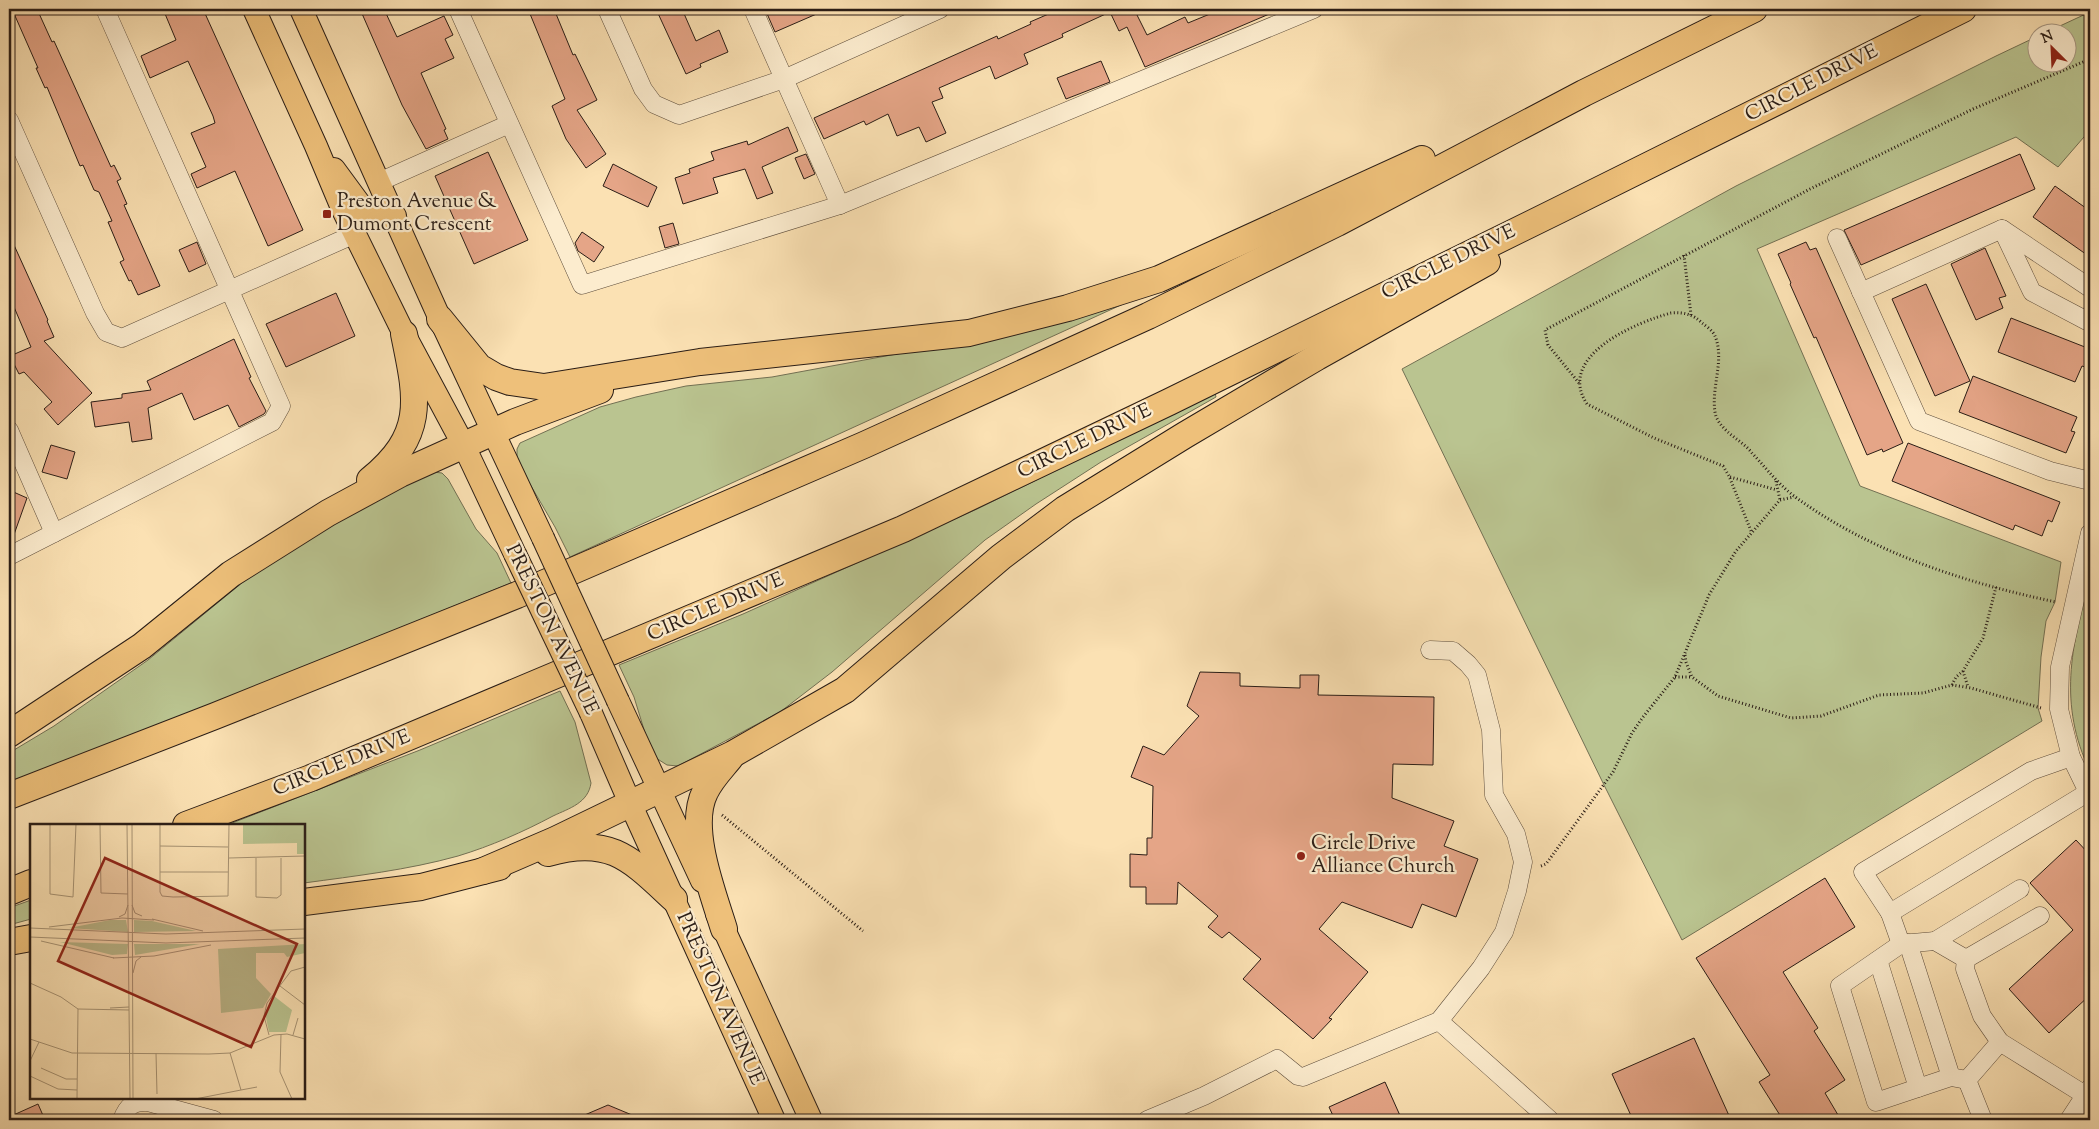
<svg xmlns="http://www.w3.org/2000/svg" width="2099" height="1129" font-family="'Sorts Mill Goudy',serif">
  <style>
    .green { fill: #bac490; stroke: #727053 }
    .building { fill: #e5a587; stroke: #2a1d16 }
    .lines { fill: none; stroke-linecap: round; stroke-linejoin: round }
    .minor-casing { stroke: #5e4e3d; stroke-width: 19 }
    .major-casing { stroke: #2a1d16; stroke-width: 24 }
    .highway-casing { stroke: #2a1d16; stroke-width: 28 }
    .path { stroke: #2a1d16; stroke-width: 3; stroke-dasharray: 1 2.5; stroke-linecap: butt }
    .minor { stroke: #fcecce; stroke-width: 18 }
    .major { stroke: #eec07a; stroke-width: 22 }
    .highway { stroke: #eec07a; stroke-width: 26 }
    .major-bridge-casing { stroke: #2a1d16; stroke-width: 24; stroke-linecap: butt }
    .major-bridge { stroke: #eec07a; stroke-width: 22 }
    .poi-dot { fill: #8f2418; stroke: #fcecce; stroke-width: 2 }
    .labels { text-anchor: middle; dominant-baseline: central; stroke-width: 4.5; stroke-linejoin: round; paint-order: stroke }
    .street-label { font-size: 20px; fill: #2a1d16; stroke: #fcecce }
    .poi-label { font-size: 20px; fill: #2a1d16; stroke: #fcecce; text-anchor: start }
    .inset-road { fill: none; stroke: #a79374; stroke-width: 1 }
    .view { fill: #8f2418; fill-opacity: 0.15; stroke: #8f2418; stroke-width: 2.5 }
    .inset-edge { fill: none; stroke: #2a1d16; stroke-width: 2.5 }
  </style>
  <rect width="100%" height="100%" fill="#fbe1b3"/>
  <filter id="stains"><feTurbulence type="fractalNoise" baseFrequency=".004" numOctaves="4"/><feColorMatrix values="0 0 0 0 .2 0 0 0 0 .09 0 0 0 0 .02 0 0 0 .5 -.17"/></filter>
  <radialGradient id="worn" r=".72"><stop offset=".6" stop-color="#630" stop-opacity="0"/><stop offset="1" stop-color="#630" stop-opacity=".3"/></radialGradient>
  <g class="green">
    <polygon points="2090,12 2090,130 2058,167 2016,137 1757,249 1860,486 2061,562 2055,602 2046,621 2041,657 2038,708 2042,721 1682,940 1604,785 1402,369 1736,186 1996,56 2036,37 2036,62 2066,62 2066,32 2047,32"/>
    <polygon points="1145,294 570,557 555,527 517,462 517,449 520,443 600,407 636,397 686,386 772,377 978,339"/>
    <polygon points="1215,393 1216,397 1101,462 1036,504 985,540 832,672 780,712 678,766 667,765 656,758 650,749 634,697 619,665 743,614 977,509"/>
    <polygon points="433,472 442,473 448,479 476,529 497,553 511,583 202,708 9,783 9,753 54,726 148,660 243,582 301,541 358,506"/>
    <path d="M 2090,579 L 2090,771 C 2058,705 2071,646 2090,579 Z"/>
    <path d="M 560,691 L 575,722 L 591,783 C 588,803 570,808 553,816 C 523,832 491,846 458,856 C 408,870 355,876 304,883 L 304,825 L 227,825 L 420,750 Z"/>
    <polygon points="31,900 31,919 9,925 9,908"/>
  </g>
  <g class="building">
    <polygon points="12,9 37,9 52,42 54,41 111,167 114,165 121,179 117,181 127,204 124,205 160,286 138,295 131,280 129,281 120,262 124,260 108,222 112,221 99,192 94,190 83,165 80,166 47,87 45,88 36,68 38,68"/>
    <polygon points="163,9 203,9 303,230 268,246 235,171 197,188 191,174 206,167 191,133 215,123 213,116 188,61 150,78 141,56 176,40"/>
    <polygon points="360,9 384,9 397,37 444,16 453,35 445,39 454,58 421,73 446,129 444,130 448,139 426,149 402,105"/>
    <polygon points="528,9 554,9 573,55 575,54 597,100 577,110 606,154 586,168 566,139 552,106 565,99"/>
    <polygon points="656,9 682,9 696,41 719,30 728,52 700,64 701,67 686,74"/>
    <polygon points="765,9 828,9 775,32"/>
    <polygon points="1060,9 1134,9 1147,35 1185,17 1188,23 1222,9 1281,9 1145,67 1127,27 1119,31 1110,12 1062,34 1063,37 1024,54 1028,64 995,79 990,66 939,88 943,98 932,102 946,133 926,142 919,127 897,136 888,114 866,125 864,121 824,139 814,118 997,36 998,39 1031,24 1030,22"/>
    <polygon points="1101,61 1110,82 1066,99 1057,78"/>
    <polygon points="788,127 798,151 762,167 773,193 757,199 745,169 713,178 718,193 683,204 675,178 690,173 689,169 714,160 711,152 747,141 748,145"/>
    <polygon points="488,152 528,240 474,264 435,176"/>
    <polygon points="806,154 815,174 804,179 795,158"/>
    <polygon points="2020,154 2035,189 1861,265 1844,230"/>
    <polygon points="613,164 657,187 648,207 603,186"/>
    <polygon points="2055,186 2090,211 2090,257 2033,217"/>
    <polygon points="673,223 679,244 665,248 659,227"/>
    <polygon points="582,232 604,247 594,262 578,251 575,243"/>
    <polygon points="9,234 48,320 47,321 54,337 44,341 92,393 58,425 44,409 52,402 24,372 19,374 10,356 31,347 14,307 9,310"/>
    <polygon points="197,242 206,264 189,272 179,250"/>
    <polygon points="1806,242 1810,250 1816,248 1903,443 1883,452 1882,449 1867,455 1816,337 1814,338 1790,284 1791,283 1778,254"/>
    <polygon points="1985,248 2006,296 1999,298 2003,308 1976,320 1951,264"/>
    <polygon points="1926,284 1970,381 1935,396 1892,299"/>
    <polygon points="336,293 355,336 286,367 266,324"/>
    <polygon points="2011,318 2090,349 2085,367 2082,366 2075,382 1998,352"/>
    <polygon points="234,339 251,377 249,378 266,411 264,414 239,427 228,405 194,420 182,393 148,408 152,439 132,442 129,422 95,427 91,402 122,398 122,394 151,390 147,381"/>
    <polygon points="1973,376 2077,417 2071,431 2075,432 2066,453 1959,412"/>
    <polygon points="1908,443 2060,502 2052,522 2048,520 2042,536 2015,525 2013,530 1892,481"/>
    <polygon points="51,445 75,452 67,479 42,472"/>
    <polygon points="9,490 27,498 11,543 9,543"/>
    <polygon points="1200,672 1240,673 1240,686 1300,688 1300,675 1319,675 1318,695 1434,697 1433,765 1393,764 1392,798 1454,821 1444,846 1478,859 1456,917 1422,904 1412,928 1342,902 1319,929 1368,972 1329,1018 1332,1019 1313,1039 1243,979 1261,959 1229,932 1222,938 1208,927 1218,916 1178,882 1177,904 1146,904 1146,887 1130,887 1130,854 1147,855 1147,838 1152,838 1153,786 1131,777 1143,746 1164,755 1199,716 1187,706"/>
    <polygon points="2076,840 2090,855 2090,995 2049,1033 2009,989 2073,930 2030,883"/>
    <polygon points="1825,878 1855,927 1783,972 1818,1028 1814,1031 1845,1080 1825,1093 1841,1120 1783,1120 1759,1082 1770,1075 1696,958"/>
    <polygon points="1694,1038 1731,1120 1633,1120 1612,1074"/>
    <polygon points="1385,1082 1402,1120 1335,1120 1329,1107"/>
    <polygon points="38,1104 45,1120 9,1120 9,1117"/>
    <polygon points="608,1105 644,1120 573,1120"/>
  </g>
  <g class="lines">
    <g class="minor-casing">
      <g id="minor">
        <polyline points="458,9 582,285 840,205 1314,9"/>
        <polyline points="607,9 643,89 654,104 679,115 784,79 940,9"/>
        <polyline points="753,9 840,205"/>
        <polyline points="9,120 95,313 106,332 122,338 355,234"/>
        <polyline points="379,182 509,124"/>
        <polyline points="2002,229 2032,292 2087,321 2090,315"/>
        <polyline points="1837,238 1919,421 2050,471 2090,481"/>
        <polyline points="1861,292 2002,229 2090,288"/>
        <polyline points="9,430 54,533"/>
        <polyline points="2090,533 2060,667 2059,709 2071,757 2090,796"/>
        <polyline points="9,556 272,422 281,406 105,9"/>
        <polyline points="1890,913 1863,872 2031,771 2071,757"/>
        <polyline points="2040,916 1966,959 1965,969 1982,1016 2000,1042 2085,1095"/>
        <polyline points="1935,941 2020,889"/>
        <polyline points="1908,943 1951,1077 1967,1080"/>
        <polyline points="1901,944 1840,986 1876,1102 1951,1077"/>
        <polyline points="1966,959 1935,941 1901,944 1890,913 2087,793"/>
        <polyline points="1878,960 1918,1088"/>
        <polyline points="1439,1021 1550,1120"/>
        <path d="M 122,1120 C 127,1106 133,1101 148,1102 L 214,1120"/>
        <polyline points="1147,1120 1204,1096 1277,1059 1298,1076 1303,1077 1439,1021 1481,968 1504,932 1517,891 1523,862 1516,834 1494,795 1491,730 1477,675 1468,664 1453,651 1430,650"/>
        <polyline points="1983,1120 1967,1080 2000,1042"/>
        <polyline points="2069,1120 2090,1088"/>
      </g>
    </g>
    <g class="major-casing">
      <g id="major">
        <polyline points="254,9 316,146 342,208 404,334 464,446 515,554"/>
        <polyline points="301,9 440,319 543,538"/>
        <polyline points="334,169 370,218 385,219 395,216"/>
        <polyline points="618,701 702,881"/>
        <polyline points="591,713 630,803 774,1120"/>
        <polyline points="717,914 811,1120"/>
      </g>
    </g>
    <g class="highway-casing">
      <g id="highway">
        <polyline points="440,319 479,367 496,377 510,382 544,387 700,362 969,333 1068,308 1159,279 1422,159"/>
        <path d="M 370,480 C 427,434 417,398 404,334"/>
        <polyline points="9,734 142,646 231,574 328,513 400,474 515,422 600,390"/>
        <polyline points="9,796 215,716 517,595 864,445 1148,316 1337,223 1584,93 1754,9"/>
        <polyline points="186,825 311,778 903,529 1169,402 1559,210 1963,9"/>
        <path d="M 548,853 C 610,835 631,859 674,899"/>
        <polyline points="483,871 555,840 733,754 845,690 1001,557 1065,509 1185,435 1317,357 1487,262"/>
        <polyline points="9,892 31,883"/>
        <polyline points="304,902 421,887 499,867"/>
        <path d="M 724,929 C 713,893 687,828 705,792 C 711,779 722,768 730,758"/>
        <polyline points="9,942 31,938"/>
      </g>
    </g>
    <g class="path">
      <polyline points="1684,255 1691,315"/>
      <polyline points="1579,383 1548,345 1545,330 1810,189 1973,109 2090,59"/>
      <polyline points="1730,477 1777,490"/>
      <polyline points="1776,481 1780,500"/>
      <path d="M 1751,531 L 1729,476 L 1723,466 L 1654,438 L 1587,404 C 1555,356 1637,322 1671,313 C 1683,312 1693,314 1702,323 C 1706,326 1713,331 1715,336 C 1725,360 1711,387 1715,412 C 1716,420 1723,428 1729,433 C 1737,440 1746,445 1752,453 C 1766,468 1778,484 1794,496 C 1870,552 1965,583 2056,602"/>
      <polyline points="1685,655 1686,662 1692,677 1718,696 1791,718 1821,716 1879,695 1923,693 1952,685 1971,688 2041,708"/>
      <polyline points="1963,671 1968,687"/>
      <polyline points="1675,677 1691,677"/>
      <polyline points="1952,685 1956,677 1963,671 1983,638 1996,587"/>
      <polyline points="722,815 863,931"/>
      <polyline points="1541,866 1546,864 1613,772 1632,733 1643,717 1675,677 1709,595 1736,551 1780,500 1794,497"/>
    </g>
    <use href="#minor" class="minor"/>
    <use href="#major" class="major"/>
    <use href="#highway" class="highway"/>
    <g class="major-bridge-casing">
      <g id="major-bridge">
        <polyline points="543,538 618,701"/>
        <polyline points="515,554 591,713"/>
      </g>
    </g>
    <use href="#major-bridge" class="major-bridge"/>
  </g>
  <g class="poi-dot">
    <rect x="322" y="209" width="10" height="10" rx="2.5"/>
    <circle cx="1301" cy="856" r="5"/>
  </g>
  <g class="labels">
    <g class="street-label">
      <text transform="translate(1812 84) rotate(-27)">CIRCLE DRIVE</text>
      <text transform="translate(1449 263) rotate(-26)">CIRCLE DRIVE</text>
      <text transform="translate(1085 442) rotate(-26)">CIRCLE DRIVE</text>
      <text transform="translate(716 608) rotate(-23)">CIRCLE DRIVE</text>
      <text transform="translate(551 630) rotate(64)">PRESTON AVENUE</text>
      <text transform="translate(342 764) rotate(-22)">CIRCLE DRIVE</text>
      <text transform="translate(719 999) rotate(66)">PRESTON AVENUE</text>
    </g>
    <g class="poi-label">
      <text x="337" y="202">Preston Avenue &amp;<tspan x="337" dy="23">Dumont Crescent</tspan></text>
      <text x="1311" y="844">Circle Drive<tspan x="1311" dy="23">Alliance Church</tspan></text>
    </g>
  </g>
  <g transform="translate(30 824)">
    <rect width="275" height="275" fill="#fbe1b3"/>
    <path d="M 213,0 L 275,0 L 275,30 L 267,30 L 267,19 L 213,20 ZM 80,96 L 96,96 L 98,108 L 39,104 ZM 104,96 L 122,97 L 166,107 L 104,108 ZM 30,118 L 98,120 L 97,130 L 82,131 ZM 104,120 L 170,120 L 105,131 ZM 275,120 L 275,129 L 257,133 L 254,129 L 226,129 L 226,154 L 241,170 L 233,184 L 191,189 L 188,125 ZM 244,172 L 262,186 L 256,208 L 239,208 L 235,189 Z" fill="#bac490"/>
    <path class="inset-road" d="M 20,0 L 20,70 L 43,73 L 46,0M 70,0 L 71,69 L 98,70M 97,0 L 100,275M 102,0 L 103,275M 130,0 L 130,68 L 132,72 L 143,73 L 198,72 L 199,0M 130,22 L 198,23M 199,34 L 275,32M 226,34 L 226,73 L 247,74 L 251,71 L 251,34M 130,48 L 198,48M 102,81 L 105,89 L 112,92M 89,93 L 95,90 L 98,81M 122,95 L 173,107M 19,103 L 92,94 L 124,96M 0,104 L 136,110 L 275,105M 0,113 L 136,119 L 275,114M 11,117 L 84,134M 83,134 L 124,132 L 181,121M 103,149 L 106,137 L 111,133M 0,159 L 31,173 L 48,185 L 99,186M 250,162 L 275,181M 80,184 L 99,183M 251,210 L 250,248 L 262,275M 239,211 L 234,192 L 237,179 L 261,147 L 275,143M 263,211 L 268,194M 0,215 L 42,229 L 179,230 L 200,229 L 244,211 L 257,210 L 275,215M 275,226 L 275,249M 126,229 L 127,270M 0,237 L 9,218M 11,244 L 36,255 L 47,255M 0,252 L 28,265 L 47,266M 211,266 L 227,263M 47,275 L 48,185M 165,275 L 211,266 L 200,229"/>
    <path class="view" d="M 75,34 L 267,120 L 221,223 L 28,137 Z"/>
    <rect width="275" height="275" class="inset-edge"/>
  </g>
  <rect width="2099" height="1129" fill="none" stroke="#fbe1b3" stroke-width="30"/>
  <rect x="10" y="10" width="2079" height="1109" fill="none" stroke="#2a1d16" stroke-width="2.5"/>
  <rect x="15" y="15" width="2069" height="1099" fill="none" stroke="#2a1d16"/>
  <g transform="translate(2052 48) rotate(336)"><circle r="24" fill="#fcecce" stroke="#a89984"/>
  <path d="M0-4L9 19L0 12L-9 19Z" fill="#8f2418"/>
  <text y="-8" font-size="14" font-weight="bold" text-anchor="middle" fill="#2a1d16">N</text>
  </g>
  <rect width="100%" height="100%" filter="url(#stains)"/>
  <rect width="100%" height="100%" fill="url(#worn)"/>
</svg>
